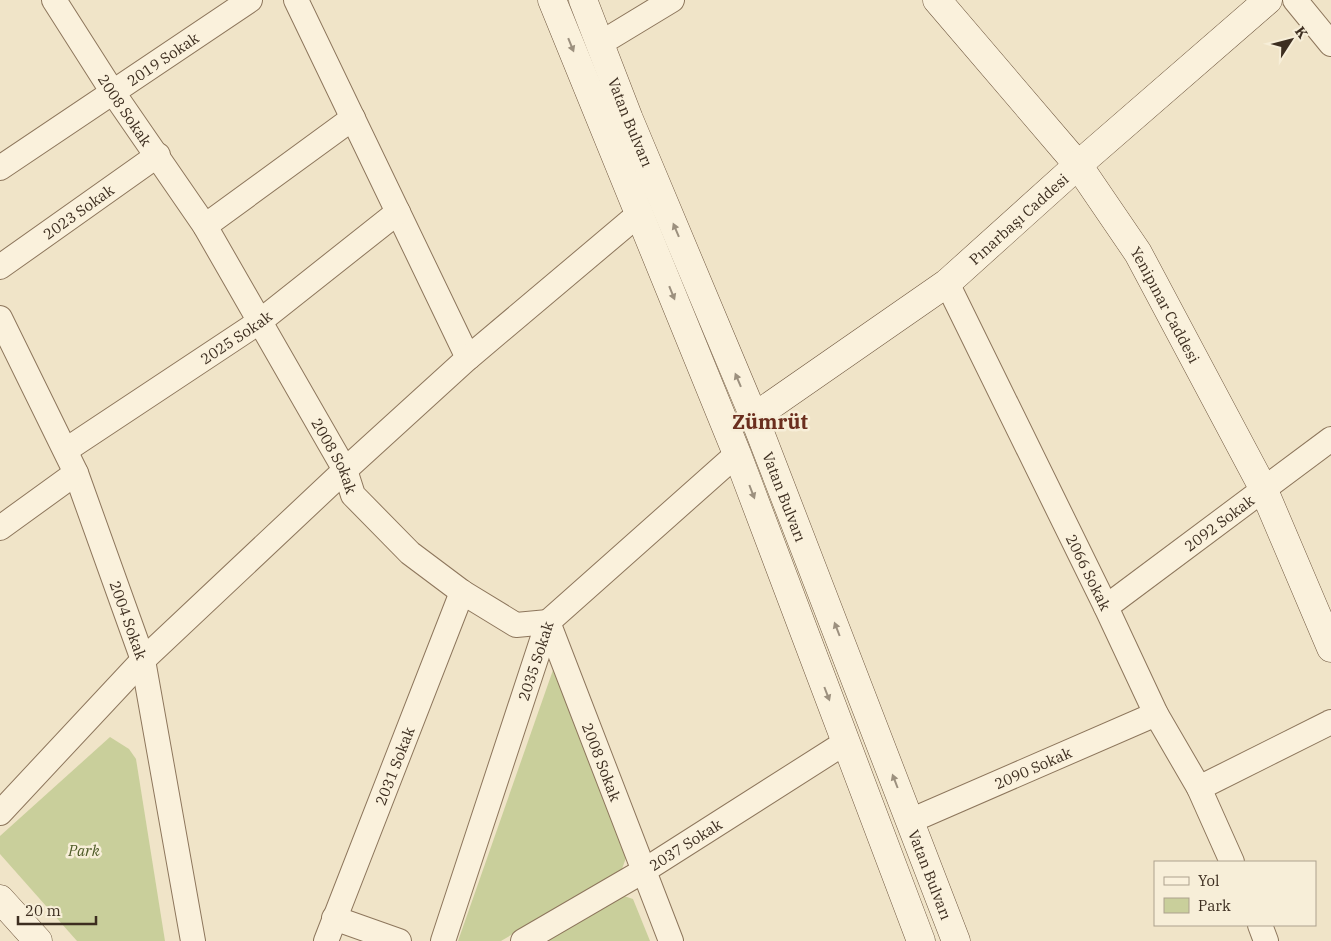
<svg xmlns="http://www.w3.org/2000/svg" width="1331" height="941" font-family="'IBM Plex Serif',serif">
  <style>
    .green { fill: #c9cf9b }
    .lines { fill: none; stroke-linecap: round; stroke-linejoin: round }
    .street-casing { stroke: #8d765c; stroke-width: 26 }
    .secondary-casing { stroke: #6f573f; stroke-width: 29 }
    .street { stroke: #faf1dc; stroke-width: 24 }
    .secondary { stroke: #faf1dc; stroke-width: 28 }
    .oneway { fill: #9c907e }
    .labels { text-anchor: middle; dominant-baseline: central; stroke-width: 5; stroke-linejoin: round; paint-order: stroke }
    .street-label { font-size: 15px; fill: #3d2e20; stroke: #f7eed8 }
    .park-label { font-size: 15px; font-style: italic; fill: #4d5a26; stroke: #f7eed8 }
    .district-label { font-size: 20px; font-weight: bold; fill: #6b2e1e; stroke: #f7eed8 }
  </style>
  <rect width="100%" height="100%" fill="#f0e4c8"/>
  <g class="green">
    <polygon points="553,670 627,855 622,869 501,941 458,941"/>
    <polygon points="110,737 129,749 136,759 165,941 77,941 0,854 0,836"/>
    <polygon points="621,895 633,899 650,941 546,941"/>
  </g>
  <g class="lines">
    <g class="street-casing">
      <g id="street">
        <path id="s1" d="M 54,0 L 112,91 L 205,226 L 345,470 L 353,495 L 410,553 L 462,592 L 516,625 L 548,622"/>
        <polyline points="296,0 468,358"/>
        <polyline points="1295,0 1331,44"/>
        <polyline points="601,43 672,0"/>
        <path id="s2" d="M 0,168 L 250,0"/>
        <polyline points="205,226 353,118"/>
        <path id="s3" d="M 0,267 L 158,155"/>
        <path id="s4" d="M 947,283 L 1106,607 L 1156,714 L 1199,788 L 1232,862"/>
        <path id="s5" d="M 0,318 L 76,473 L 143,660 L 193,941"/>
        <path id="s6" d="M 66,450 L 259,322 L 398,212"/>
        <polyline points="0,528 76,473"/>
        <path id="s7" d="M 1106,607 L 1331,439"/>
        <path id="s8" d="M 548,622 L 671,941"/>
        <polyline points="1199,788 1331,722"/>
        <polyline points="0,813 143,660 345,470 468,358 640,213"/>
        <path id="s9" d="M 910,821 L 1156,714"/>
        <polyline points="334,918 399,941"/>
        <polyline points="1260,925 1266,941"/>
        <path id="s10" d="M 326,941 L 462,592"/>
        <path id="s11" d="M 443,941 L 548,622 L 737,454"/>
        <path id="s12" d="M 523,941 L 645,870 L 846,742"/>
      </g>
    </g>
    <g class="secondary-casing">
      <g id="secondary">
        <polyline points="552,0 737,454 921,941"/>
        <path id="s13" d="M 583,0 L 629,119 L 754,417 L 956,941"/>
        <path id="s14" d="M 937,0 L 1078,165 L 1138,253 L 1263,488 L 1331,648"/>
        <path id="s15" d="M 754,417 L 947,283 L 1078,165 L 1268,0"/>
        <polyline points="0,899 38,941"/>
      </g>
    </g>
    <use href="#street" class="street"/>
    <use href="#secondary" class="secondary"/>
  </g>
  <defs><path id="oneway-solid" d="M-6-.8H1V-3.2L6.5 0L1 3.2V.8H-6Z" transform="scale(1.25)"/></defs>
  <g class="oneway">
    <use href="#oneway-solid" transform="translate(571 45) rotate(68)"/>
    <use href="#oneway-solid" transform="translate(676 230) rotate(-113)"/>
    <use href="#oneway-solid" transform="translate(672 293) rotate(68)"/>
    <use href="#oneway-solid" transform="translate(738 380) rotate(-113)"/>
    <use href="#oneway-solid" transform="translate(752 492) rotate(69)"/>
    <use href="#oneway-solid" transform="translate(837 629) rotate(-111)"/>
    <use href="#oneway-solid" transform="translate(827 694) rotate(69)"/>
    <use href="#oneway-solid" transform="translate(895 781) rotate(-111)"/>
  </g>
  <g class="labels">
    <g class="street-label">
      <text stroke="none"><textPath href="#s2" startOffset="196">2019 Sokak</textPath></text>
      <text stroke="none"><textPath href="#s1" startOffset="131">2008 Sokak</textPath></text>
      <text stroke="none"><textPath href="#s13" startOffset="131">Vatan Bulvarı</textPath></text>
      <text stroke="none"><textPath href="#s3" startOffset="96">2023 Sokak</textPath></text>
      <text stroke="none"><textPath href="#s15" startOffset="331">Pınarbaşı Caddesi</textPath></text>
      <text stroke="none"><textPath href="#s14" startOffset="382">Yenipınar Caddesi</textPath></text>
      <text stroke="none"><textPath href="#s6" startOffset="204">2025 Sokak</textPath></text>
      <text stroke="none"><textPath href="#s1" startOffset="536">2008 Sokak</textPath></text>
      <text stroke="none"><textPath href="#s13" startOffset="536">Vatan Bulvarı</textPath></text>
      <text stroke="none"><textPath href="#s7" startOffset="141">2092 Sokak</textPath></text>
      <text stroke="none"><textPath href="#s4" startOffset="322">2066 Sokak</textPath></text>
      <text stroke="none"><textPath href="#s5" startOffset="329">2004 Sokak</textPath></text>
      <text stroke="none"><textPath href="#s11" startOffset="295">2035 Sokak</textPath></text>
      <text stroke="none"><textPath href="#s8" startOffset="150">2008 Sokak</textPath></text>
      <text stroke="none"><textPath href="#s10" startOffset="188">2031 Sokak</textPath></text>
      <text stroke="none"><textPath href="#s9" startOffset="134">2090 Sokak</textPath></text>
      <text stroke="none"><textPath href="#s12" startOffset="189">2037 Sokak</textPath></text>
      <text stroke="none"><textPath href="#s13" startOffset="941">Vatan Bulvarı</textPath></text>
    </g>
    <g class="park-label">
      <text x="84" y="850">Park</text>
    </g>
    <g class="district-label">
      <text x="770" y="421">Zümrüt</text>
    </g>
  </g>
  <rect x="1154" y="861" width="162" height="65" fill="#f7eed8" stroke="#ada18e"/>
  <rect x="1164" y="877" width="25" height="8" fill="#faf1dc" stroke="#ada18e"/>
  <text x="1198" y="886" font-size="15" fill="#3d2e20">Yol</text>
  <rect x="1164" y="898" width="25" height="15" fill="#c9cf9b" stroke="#ada18e"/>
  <text x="1198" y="911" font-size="15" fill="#3d2e20">Park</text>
  <g transform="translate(1291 40) rotate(54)" stroke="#f7eed8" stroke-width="4" paint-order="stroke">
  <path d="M0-4L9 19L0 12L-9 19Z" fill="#3d2e20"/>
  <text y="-8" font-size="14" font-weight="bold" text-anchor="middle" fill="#3d2e20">K</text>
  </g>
  <path d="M18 916v8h78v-8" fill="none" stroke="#3d2e20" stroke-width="2.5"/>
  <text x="25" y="916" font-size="15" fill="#3d2e20" stroke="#f7eed8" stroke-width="4" paint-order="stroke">20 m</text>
</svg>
